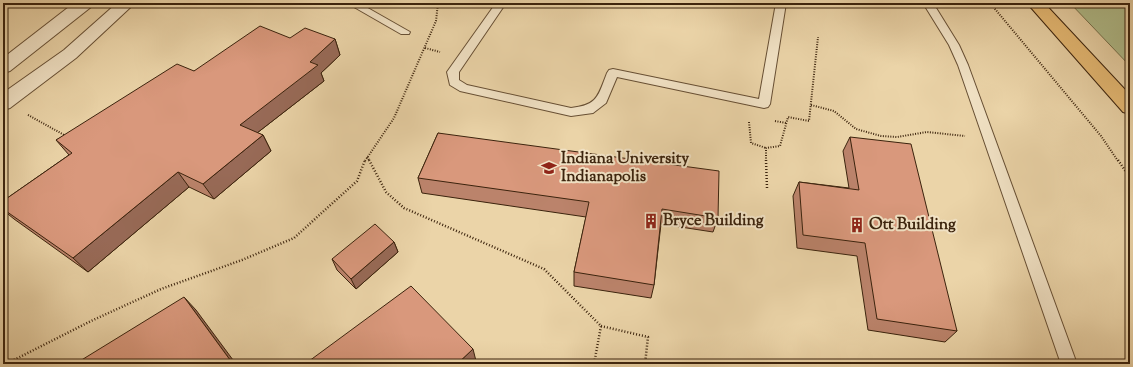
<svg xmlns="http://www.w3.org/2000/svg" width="1133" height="367" font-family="'Sorts Mill Goudy',serif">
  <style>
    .green { fill: #b1be8c; stroke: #76704c }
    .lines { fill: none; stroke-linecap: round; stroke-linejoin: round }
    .service-casing { stroke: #674f34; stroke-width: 2 }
    .minor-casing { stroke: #674f34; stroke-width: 2 }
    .primary-casing { stroke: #3b230d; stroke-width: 2 }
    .path-far1 { stroke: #3b230d; stroke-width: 2; stroke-dasharray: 1 1.5; stroke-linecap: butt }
    .path { stroke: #3b230d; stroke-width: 2.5; stroke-dasharray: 1 2; stroke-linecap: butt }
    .service { fill: #f2e3c6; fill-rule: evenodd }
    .minor { fill: #f2e3c6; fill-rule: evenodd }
    .primary { fill: #e6ba74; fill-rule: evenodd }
    .wall { fill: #bb836b; stroke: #3b230d }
    .shaded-wall { fill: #986a57; stroke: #3b230d }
    .building { fill: #d9987c; stroke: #3b230d }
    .labels { text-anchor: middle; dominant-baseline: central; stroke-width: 4; stroke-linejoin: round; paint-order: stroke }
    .poi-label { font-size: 16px; font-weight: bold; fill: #3b230d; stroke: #f2e3c6; text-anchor: start }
  </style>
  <rect width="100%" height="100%" fill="#ebd4a8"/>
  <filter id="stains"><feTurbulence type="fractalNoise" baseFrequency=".005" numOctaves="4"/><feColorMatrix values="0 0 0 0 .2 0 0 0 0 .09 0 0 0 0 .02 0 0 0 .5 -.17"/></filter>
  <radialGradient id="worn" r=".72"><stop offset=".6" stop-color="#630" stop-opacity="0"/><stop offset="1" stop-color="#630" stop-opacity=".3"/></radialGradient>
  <polygon class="green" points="1070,3 1130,3 1130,66"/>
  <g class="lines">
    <g class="service-casing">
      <g id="service">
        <polygon points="347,3 359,3 410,32 409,34 401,34"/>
        <path d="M 496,3 L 506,3 L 459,72 L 459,80 L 467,85 L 571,108 C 598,105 598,96 607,73 L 609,70 L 613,69 L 759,99 L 776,3 L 786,3 L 770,104 L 768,107 L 764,108 L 617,77 L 606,103 L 593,113 L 571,116 L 460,91 L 450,85 L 447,72 Z"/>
        <polygon points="923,3 933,3 959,45 968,65 1077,364 1061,364 958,65 949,45"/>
      </g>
    </g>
    <g class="minor-casing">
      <g id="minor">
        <polygon points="74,3 93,3 91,7 10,71 3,73 3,58"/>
        <polygon points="117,3 135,3 76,58 10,108 3,110 3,93 64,50"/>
      </g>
    </g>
    <g class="primary-casing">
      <polygon id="primary" points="1027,3 1044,3 1130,95 1130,114 1123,112"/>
    </g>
    <g class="path-far1">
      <polyline points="990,3 1101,136 1118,161"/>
      <polyline points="425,48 440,52"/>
      <polyline points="811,105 834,111 856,129 881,136 897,137 927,132 965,136"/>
      <polyline points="28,115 66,136"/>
      <polyline points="775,121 786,123"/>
      <polyline points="749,122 751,143 766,148"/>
      <polyline points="367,157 370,161"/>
      <polyline points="365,161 394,118 436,21 438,3"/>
      <polyline points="766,161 766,148 780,146 788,117 809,121 818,37"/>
    </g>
    <g class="path">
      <polyline points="369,160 386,192 404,208 544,269 601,326 594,364"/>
      <polyline points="766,160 767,188"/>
      <polyline points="1118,160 1130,178"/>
      <polyline points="601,326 648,337 645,364"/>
      <polyline points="6,364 91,321 161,289 242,260 294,238 357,181 365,160"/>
    </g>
    <use href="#service" class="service"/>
    <use href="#minor" class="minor"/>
    <use href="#primary" class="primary"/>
  </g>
  <g class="wall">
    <polygon points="335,39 340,55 321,73 324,81 257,133 263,135 271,151 214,199 189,187 88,272 14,219 3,210 3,201 69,155 56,140 194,71"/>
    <polygon points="438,133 718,218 713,232 661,224 654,285 651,298 574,286 574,272 586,217 422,193 418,178"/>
    <polygon points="850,137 957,331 945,342 868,330 857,256 797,248 793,196 799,182 849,188 843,151"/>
    <polygon points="394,242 398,252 356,289 337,270 332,259"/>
  </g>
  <g class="shaded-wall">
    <polygon points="335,39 340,55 321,73 324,81 248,140 240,125"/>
    <polygon points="263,135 271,151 214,199 203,184"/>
    <polygon points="178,172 189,187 88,272 73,258"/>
    <polygon points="394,242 398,252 356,289 351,279"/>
    <polygon points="184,297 196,310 236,364 233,364"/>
    <polygon points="473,349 476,361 473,364 457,364"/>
  </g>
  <g class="building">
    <polygon points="260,26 290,38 305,28 335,39 310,62 318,65 240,125 263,135 203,184 178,172 73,258 3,209 3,201 72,153 56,140 177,64 194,71"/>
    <polygon points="438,133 719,171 718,218 662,209 654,285 574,272 589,202 418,178"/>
    <polygon points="850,137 911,144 957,331 877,319 865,243 803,235 799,182 859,190"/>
    <polygon points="375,224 394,242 351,279 332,259"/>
    <polygon points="411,286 473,349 457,364 305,364"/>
    <polygon points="184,297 233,364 75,364"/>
  </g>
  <defs>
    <g id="university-bare" transform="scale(1.2)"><path d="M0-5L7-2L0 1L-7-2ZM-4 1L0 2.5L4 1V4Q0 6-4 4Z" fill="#8f2418" stroke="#f2e3c6" stroke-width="2.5" paint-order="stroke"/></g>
    <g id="building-bare" transform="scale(1.2)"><path d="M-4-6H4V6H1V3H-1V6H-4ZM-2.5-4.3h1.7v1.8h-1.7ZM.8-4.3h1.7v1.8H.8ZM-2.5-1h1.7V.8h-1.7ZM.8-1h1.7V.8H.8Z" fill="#8f2418" stroke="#f2e3c6" stroke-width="2.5" paint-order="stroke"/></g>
  </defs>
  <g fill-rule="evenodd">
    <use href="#university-bare" x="549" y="168"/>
    <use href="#building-bare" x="651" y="221"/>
    <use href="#building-bare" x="857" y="225"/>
  </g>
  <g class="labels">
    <g class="poi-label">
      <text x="561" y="159">Indiana University<tspan x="561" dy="18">Indianapolis</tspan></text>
      <text x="663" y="221">Bryce Building</text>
      <text x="869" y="225">Ott Building</text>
    </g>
  </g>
  <rect width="1133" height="367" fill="none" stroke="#ebd4a8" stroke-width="16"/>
  <rect x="4" y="4" width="1125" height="359" fill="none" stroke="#3b230d" stroke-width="2"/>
  <rect x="8" y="8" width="1117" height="351" fill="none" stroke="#3b230d"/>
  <rect width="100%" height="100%" filter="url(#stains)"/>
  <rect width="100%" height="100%" fill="url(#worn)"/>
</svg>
